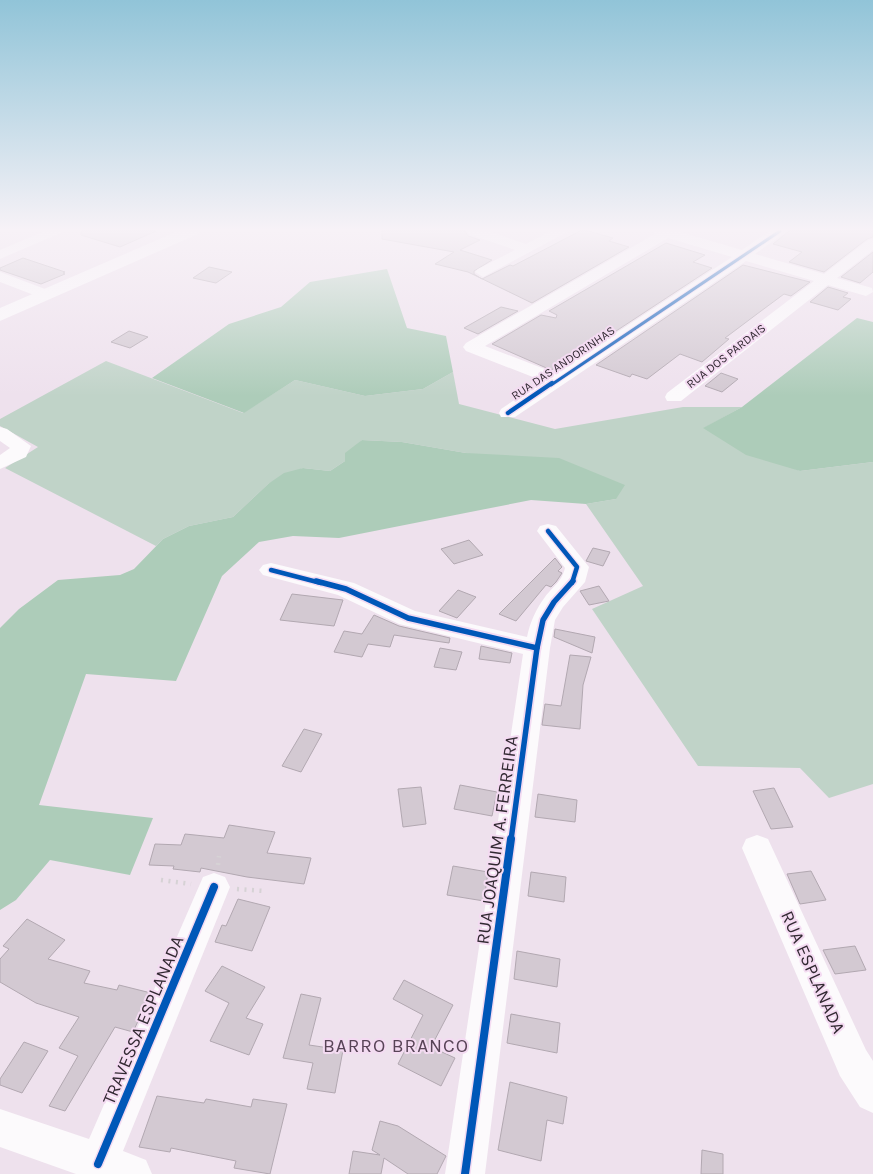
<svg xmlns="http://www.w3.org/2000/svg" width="873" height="1174" font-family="Karla,sans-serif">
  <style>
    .green { fill: #c0d3c8 }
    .forest { fill: #adccb9 }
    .building { fill: #d3c9d2; stroke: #b2a8b1 }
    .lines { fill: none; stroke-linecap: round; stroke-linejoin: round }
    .path { stroke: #d6d2d5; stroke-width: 4.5; stroke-dasharray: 2 5.5; stroke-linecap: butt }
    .minor { fill: #fcfafc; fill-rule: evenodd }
    .major { fill: #fcfafc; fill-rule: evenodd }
    .cycleway-far3-casing { stroke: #f4dbf2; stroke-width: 5 }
    .cycleway-far2-casing { stroke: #f4dbf2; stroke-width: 7 }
    .cycleway-far1-casing { stroke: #f4dbf2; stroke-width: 9 }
    .cycleway-casing { stroke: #f4dbf2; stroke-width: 11 }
    .cycleway-far3 { stroke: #0057b8; stroke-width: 3 }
    .cycleway-far2 { stroke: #0057b8; stroke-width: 4.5 }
    .cycleway-far1 { stroke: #0057b8; stroke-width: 5.5 }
    .cycleway { stroke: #0057b8; stroke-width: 8 }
    .labels { text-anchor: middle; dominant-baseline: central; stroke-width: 4; stroke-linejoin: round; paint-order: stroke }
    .far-street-label { font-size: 12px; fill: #322932; stroke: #f4dbf2 }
    .near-street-label { font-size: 18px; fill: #322932; stroke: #f4dbf2 }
    .near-neighbourhood-label { font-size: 19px; letter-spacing: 1px; fill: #584457; stroke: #f4dbf2 }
  </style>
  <rect width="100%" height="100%" fill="#eee1ed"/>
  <polygon class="green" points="106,361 243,413 295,380 365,396 423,389 453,372 459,404 555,429 683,407 742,407 704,428 800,471 873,462 873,784 829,798 800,768 698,766 592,609 643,586 586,504 616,499 466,453 402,442 362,440 345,461 330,471 303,468 268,484 233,517 189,526 163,539 156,546 5,468 38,447 0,426 0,419"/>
  <g class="forest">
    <polygon points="387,269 407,328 446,336 453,372 423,389 365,396 295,380 244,413 152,378 229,324 281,307 310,282"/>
    <polygon points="857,318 873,322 873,462 800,471 746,455 703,428 742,407"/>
    <polygon points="362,440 402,442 466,453 559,458 625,485 616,499 586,504 531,500 339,538 293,536 259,542 222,576 176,681 86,674 39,805 153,818 130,875 50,860 16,900 0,910 0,628 19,609 58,580 120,575 134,569 163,539 189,526 233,517 268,484 284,473 303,468 330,471 345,461 345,453"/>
  </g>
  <g class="building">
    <polygon points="81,231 156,231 120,247 81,235"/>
    <polygon points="382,231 465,231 468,236 480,240 460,250 492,260 474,271 474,274 482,279 510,265 513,266 580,231 588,231 613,238 609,241 629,247 532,303 468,272 435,264 454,252 382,239"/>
    <polygon points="789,231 873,231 873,237 867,239 824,272 789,262 802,252 773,244"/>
    <polygon points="666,243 705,255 693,262 712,268 575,358 551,370 492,344 541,315 556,318 557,315 549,311"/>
    <polygon points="873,252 873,272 860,283 841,277"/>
    <polygon points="23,258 65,272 63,273 65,274 41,284 0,270 0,268"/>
    <polygon points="743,265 810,282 791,296 784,294 757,314 725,338 729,339 702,362 680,354 647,379 632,374 630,377 596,365"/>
    <polygon points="209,267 232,272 216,283 193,278"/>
    <polygon points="828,287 848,293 843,297 851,299 838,310 810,302"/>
    <polygon points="501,307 518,311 478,334 464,328"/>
    <polygon points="129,331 148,337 130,348 111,342"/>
    <polygon points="721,373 738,379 722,392 705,386"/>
    <polygon points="469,540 483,555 454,564 441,549"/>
    <polygon points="593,548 610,552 603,566 586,561"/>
    <polygon points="555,558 562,567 558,571 562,573 556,582 551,587 546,585 516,621 499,614"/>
    <polygon points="599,586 609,601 589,605 580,591"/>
    <polygon points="458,590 476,597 457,618 439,611"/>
    <polygon points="292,594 343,600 334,626 280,620"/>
    <polygon points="374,615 399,626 450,638 449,643 394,635 390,647 368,644 362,657 334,652 344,631 362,634"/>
    <polygon points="555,629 595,637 592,653 554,637"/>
    <polygon points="481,646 512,653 510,663 479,659"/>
    <polygon points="440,648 462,652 456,670 434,667"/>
    <polygon points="570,655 591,657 583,685 580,729 542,725 545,704 561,706"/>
    <polygon points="304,729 322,734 301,772 282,766"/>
    <polygon points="460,785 497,792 492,816 454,809"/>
    <polygon points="421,787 426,824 403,827 398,789"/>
    <polygon points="774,788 793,827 771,829 753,791"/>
    <polygon points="538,794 577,800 575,822 535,817"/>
    <polygon points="229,825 275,832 267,853 311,858 304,884 247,877 201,868 200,872 173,869 174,866 149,865 155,844 181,845 185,834 224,838"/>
    <polygon points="453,866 488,872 484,901 447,895"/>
    <polygon points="811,871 826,900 800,904 787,874"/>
    <polygon points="531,872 566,877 564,902 528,896"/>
    <polygon points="238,899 270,907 252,951 215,942 222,925 226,926"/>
    <polygon points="27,919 65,940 48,959 90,971 84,983 117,990 119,985 151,993 133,1032 115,1027 65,1111 49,1106 78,1056 59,1048 79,1017 36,1003 0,982 0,959 9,949 3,946"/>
    <polygon points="855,946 866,970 835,974 823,950"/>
    <polygon points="517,951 560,959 557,987 514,979"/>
    <polygon points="222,966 265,987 246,1018 263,1024 249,1055 210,1041 229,1003 205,991"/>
    <polygon points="404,980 453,1005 431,1047 455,1058 441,1086 398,1064 423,1015 393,999"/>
    <polygon points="301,994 321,998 309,1045 343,1050 335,1093 307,1089 313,1063 283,1058"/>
    <polygon points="511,1014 560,1023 557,1053 507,1043"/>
    <polygon points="24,1042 48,1051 22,1093 0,1085 0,1079"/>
    <polygon points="510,1082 567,1097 563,1124 547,1120 541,1161 498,1150"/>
    <polygon points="157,1096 204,1103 206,1099 251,1107 253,1099 287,1104 270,1174 234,1168 236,1161 171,1148 170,1152 139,1147"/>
    <polygon points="380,1121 398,1126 446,1156 437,1174 408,1174 384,1158 381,1174 349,1174 353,1151 380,1155 372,1150"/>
    <polygon points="702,1150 723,1154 723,1174 701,1174"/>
  </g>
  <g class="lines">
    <g class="path">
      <polyline points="218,865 219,856"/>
      <polyline points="161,880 191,884"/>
      <polyline points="237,889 264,891"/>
    </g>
    <g class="minor">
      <polygon points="45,231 65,231 0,259 0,250"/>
      <polygon points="467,231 489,231 526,244 551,231 569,231 483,277 475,272 478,269 515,250 469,234"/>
      <path d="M 653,231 L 677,231 L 742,250 L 770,231 L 787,231 L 755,254 L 824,274 L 868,240 L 873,239 L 873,250 L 837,278 L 872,288 L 873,292 L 866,296 L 828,285 L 681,401 L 667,401 L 665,397 L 667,393 L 814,281 L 746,261 L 515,417 L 501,417 L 499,413 L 501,409 L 543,381 L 466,351 L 463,347 L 466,343 L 655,234 ZM 668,238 L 732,257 L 555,373 L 485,346 Z"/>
      <polygon points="0,272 53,292 55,295 47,300 0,282"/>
      <polygon points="0,427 7,429 31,446 26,457 0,469 0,455 10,448 0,441"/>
      <path d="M 548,524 L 556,526 L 589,567 L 585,582 L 563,607 L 555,620 L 550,648 L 485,1174 L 445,1174 L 523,654 L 399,624 L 338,595 L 263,575 L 259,570 L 263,565 L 271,563 L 354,583 L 415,611 L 527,637 C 530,622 536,609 545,597 C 554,585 561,583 565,568 L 537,531 L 540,526 Z"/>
      <polygon points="757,835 768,839 866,1050 873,1061 873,1113 860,1107 840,1076 742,848 746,839"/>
      <polygon points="214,873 225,877 230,887 123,1151 146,1160 152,1174 76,1174 0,1147 0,1109 89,1139 203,877"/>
    </g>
    <polygon class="major" points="178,231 200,231 198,234 0,321 0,308"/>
    <g class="cycleway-far3-casing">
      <polyline id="cycleway-far3" points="551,385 780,231"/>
    </g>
    <g class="cycleway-far2-casing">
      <g id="cycleway-far2">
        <polyline points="508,413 552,383"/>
        <polyline points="548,531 577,567 572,583"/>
        <polyline points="271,570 321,583"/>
      </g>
    </g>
    <g class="cycleway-far1-casing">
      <g id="cycleway-far1">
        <polyline points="316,581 346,589 408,618 537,648"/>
        <polyline points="511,840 537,648 543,620 554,602 573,581"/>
      </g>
    </g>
    <g class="cycleway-casing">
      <g id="cycleway">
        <polyline points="98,1164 214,887"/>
        <polyline points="465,1174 511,839"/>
      </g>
    </g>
    <use href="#cycleway-far3" class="cycleway-far3"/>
    <use href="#cycleway-far2" class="cycleway-far2"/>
    <use href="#cycleway-far1" class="cycleway-far1"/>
    <use href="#cycleway" class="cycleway"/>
  </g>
  <linearGradient id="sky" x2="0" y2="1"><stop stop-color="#91c4d8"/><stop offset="0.58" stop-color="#f7f2f7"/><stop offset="1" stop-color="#f7f2f7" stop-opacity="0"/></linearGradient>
  <rect width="873" height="396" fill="url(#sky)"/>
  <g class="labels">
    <g class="far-street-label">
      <text transform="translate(726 356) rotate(-38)">RUA DOS PARDAIS</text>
      <text transform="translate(563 363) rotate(-34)">RUA DAS ANDORINHAS</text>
    </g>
    <g class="near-street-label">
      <text transform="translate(497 840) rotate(-82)">RUA JOAQUIM A. FERREIRA</text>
      <text transform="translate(813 972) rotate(66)">RUA ESPLANADA</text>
      <text transform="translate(143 1020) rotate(-67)">TRAVESSA ESPLANADA</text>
    </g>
    <g class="near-neighbourhood-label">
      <text x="396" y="1046">BARRO BRANCO</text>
    </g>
  </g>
</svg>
